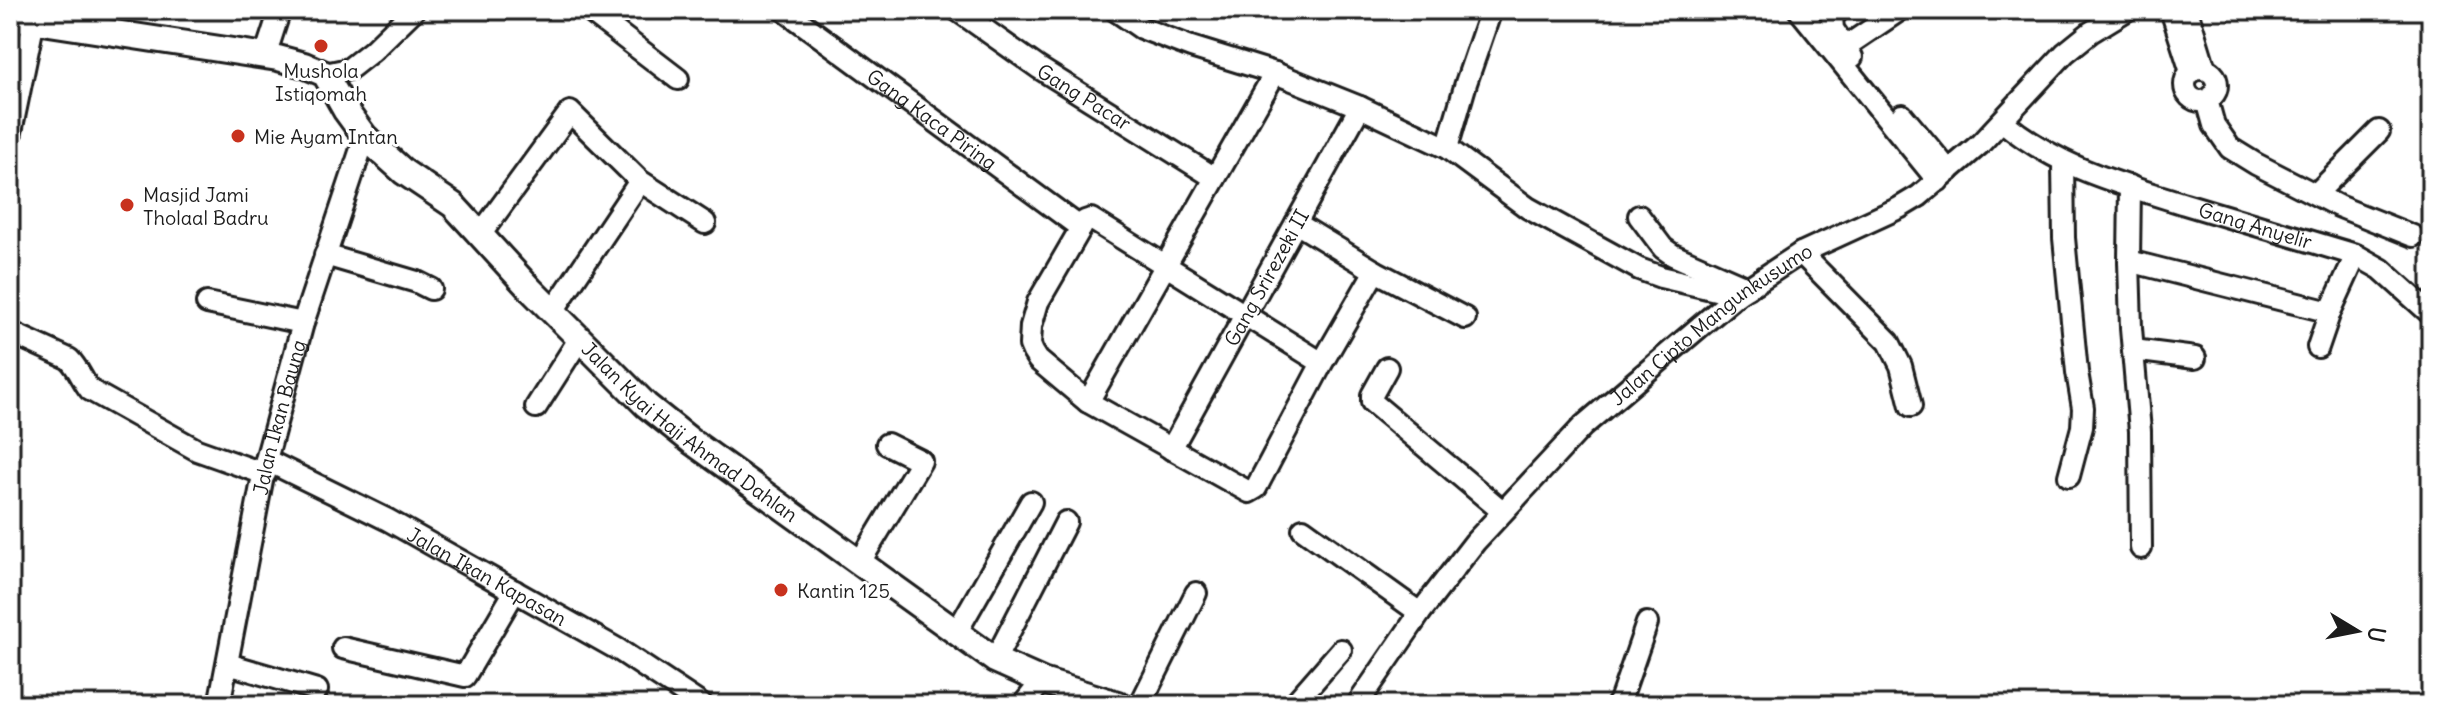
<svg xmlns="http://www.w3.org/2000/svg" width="2441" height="715" font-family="Delius,sans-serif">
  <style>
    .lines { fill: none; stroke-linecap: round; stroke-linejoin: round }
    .minor-casing { stroke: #1c1c1c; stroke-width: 26 }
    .major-casing { stroke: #1c1c1c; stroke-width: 30 }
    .minor { stroke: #fff; stroke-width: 20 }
    .major { stroke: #fff; stroke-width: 24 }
    .poi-dot { fill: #c8321e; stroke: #fff; stroke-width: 3 }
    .labels { text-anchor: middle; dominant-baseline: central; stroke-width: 6; stroke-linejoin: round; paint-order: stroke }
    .poi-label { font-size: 20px; fill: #1c1c1c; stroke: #fff; text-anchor: start }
    .street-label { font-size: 20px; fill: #1c1c1c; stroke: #fff }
  </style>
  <rect width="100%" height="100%" fill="#fff"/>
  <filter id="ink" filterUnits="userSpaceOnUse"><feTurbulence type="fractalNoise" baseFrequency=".0125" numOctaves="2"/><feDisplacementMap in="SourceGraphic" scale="16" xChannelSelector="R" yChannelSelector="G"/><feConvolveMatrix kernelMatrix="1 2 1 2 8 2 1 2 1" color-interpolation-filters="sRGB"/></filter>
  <g filter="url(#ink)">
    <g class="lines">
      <g class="minor-casing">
        <g id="minor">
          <polyline points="588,10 678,79"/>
          <path id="s1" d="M 784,10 L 1081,228"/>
          <path id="s2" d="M 957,10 L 1039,68 L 1215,178"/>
          <polyline points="1115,10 1141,28 1191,47 1275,73 1360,107 1447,148 1528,208 1639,269 1661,277 1737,295"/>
          <polyline points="1799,10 1938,181"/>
          <polyline points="1839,10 1832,18 1833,29 1852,57"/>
          <polyline points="2171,10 2191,72"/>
          <polyline points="2187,10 2205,69"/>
          <polyline points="87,28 95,10"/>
          <polyline points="1845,47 1900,10"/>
          <polyline points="265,56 280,10"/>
          <circle cx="2201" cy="85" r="16"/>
          <polyline points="325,74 349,69 372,51 414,10"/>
          <polyline points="2207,100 2214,125 2230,148 2256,164 2338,206 2413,236"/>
          <polyline points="1902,115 1949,171"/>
          <path id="s3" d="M 2002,121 C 2058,168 2118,183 2185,204 C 2242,221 2299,238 2356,255 L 2381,269 L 2431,314"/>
          <polyline points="10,137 34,20"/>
          <polyline points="1447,148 1466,83 1491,10"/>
          <polyline points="2063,162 2064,238 2077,372 2083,408 2082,427 2069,476"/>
          <polyline points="2130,186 2129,261 2131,328 2140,431 2141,548"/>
          <polyline points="2316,194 2379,131"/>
          <polyline points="1639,216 1663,248 1673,255 1748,288"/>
          <polyline points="1296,223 1375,271 1465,318"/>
          <polyline points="480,235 570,112 640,181 705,223"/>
          <polyline points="1801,253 1889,342 1901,366 1911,406"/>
          <polyline points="325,255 417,282 431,289"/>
          <polyline points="2129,261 2330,312"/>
          <polyline points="207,303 303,323"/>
          <polyline points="553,311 640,181"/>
          <path d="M 10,332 L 69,359 C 79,369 82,380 90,390 L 197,450 L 265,474"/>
          <polyline points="2318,347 2330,312 2356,255"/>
          <polyline points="2133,350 2195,358"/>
          <polyline points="1322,363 1091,219 1085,221 1038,302 1031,326 1030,345 1033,352 1038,360 1088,402 1249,492 1256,488 1322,363 1375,271"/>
          <polyline points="1387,368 1372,395 1372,402 1502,511"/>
          <polyline points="1088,402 1275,73"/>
          <polyline points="536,407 580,338"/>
          <path id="s4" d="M 1171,449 L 1360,107"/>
          <path id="s5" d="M 266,460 L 388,520 L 619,650 L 702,705"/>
          <polyline points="1303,529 1420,613"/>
          <polyline points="860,562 921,461 887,444"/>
          <polyline points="956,633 1031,502"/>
          <polyline points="343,648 465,676 515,591"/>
          <polyline points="995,660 1066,522"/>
          <polyline points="228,664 317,690"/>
          <path id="s6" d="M 219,705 L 266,460 L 303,323 L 365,137"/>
          <polyline points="1023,705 1042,681"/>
          <polyline points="1140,705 1196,593"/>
          <polyline points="1293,705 1341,650"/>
          <path id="s7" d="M 1357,705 L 1420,613 L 1475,542 L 1583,426 L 1737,295 L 1801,253 L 1899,208 L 1919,196 L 1980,144 L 2065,53 L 2091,32 L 2127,10"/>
          <polyline points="1617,705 1620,701 1647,623"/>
        </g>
      </g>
      <g class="major-casing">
        <g id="major">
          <path id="s8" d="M 10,17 L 278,58 L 304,65 L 325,74 L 346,111 L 365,137 L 404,172 L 453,205 L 530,289 L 646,405 L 691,441 L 995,660 L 1042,681 L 1121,705"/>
        </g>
      </g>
      <use href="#minor" class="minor"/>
      <use href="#major" class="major"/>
    </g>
  </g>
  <g class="poi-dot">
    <circle cx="321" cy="46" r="8"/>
    <circle cx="238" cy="136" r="8"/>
    <circle cx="127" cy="205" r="8"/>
    <circle cx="781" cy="590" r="8"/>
  </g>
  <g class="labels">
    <g class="poi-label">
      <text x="321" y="70" text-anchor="middle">Mushola<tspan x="321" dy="23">Istiqomah</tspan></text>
      <text x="254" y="136">Mie Ayam Intan</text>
      <text x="143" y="194">Masjid Jami<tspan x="143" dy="23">Tholaal Badru</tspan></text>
      <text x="797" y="590">Kantin 125</text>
    </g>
    <g class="street-label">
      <text stroke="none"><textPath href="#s2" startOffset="154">Gang Pacar</textPath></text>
      <text stroke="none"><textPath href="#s1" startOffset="184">Gang Kaca Piring</textPath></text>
      <text stroke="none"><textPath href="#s3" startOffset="276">Gang Anyelir</textPath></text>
      <text stroke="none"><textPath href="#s4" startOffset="196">Gang Srirezeki II</textPath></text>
      <text stroke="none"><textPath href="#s7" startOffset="524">Jalan Cipto Mangunkusumo</textPath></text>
      <text stroke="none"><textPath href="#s6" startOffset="294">Jalan Ikan Baung</textPath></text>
      <text stroke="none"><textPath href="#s8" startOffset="836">Jalan Kyai Haji Ahmad Dahlan</textPath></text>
      <text stroke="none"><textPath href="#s5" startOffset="250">Jalan Ikan Kapasan</textPath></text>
    </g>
  </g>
  <rect width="2441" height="715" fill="none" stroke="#fff" stroke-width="40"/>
  <rect x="20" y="20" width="2401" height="675" fill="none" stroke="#1c1c1c" stroke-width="3" filter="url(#ink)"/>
  <g transform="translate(2357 631) rotate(100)" stroke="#ffffff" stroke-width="6" paint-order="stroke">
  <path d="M0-6L14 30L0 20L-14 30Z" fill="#1c1c1c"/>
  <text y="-12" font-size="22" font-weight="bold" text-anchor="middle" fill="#1c1c1c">U</text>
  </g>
</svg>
